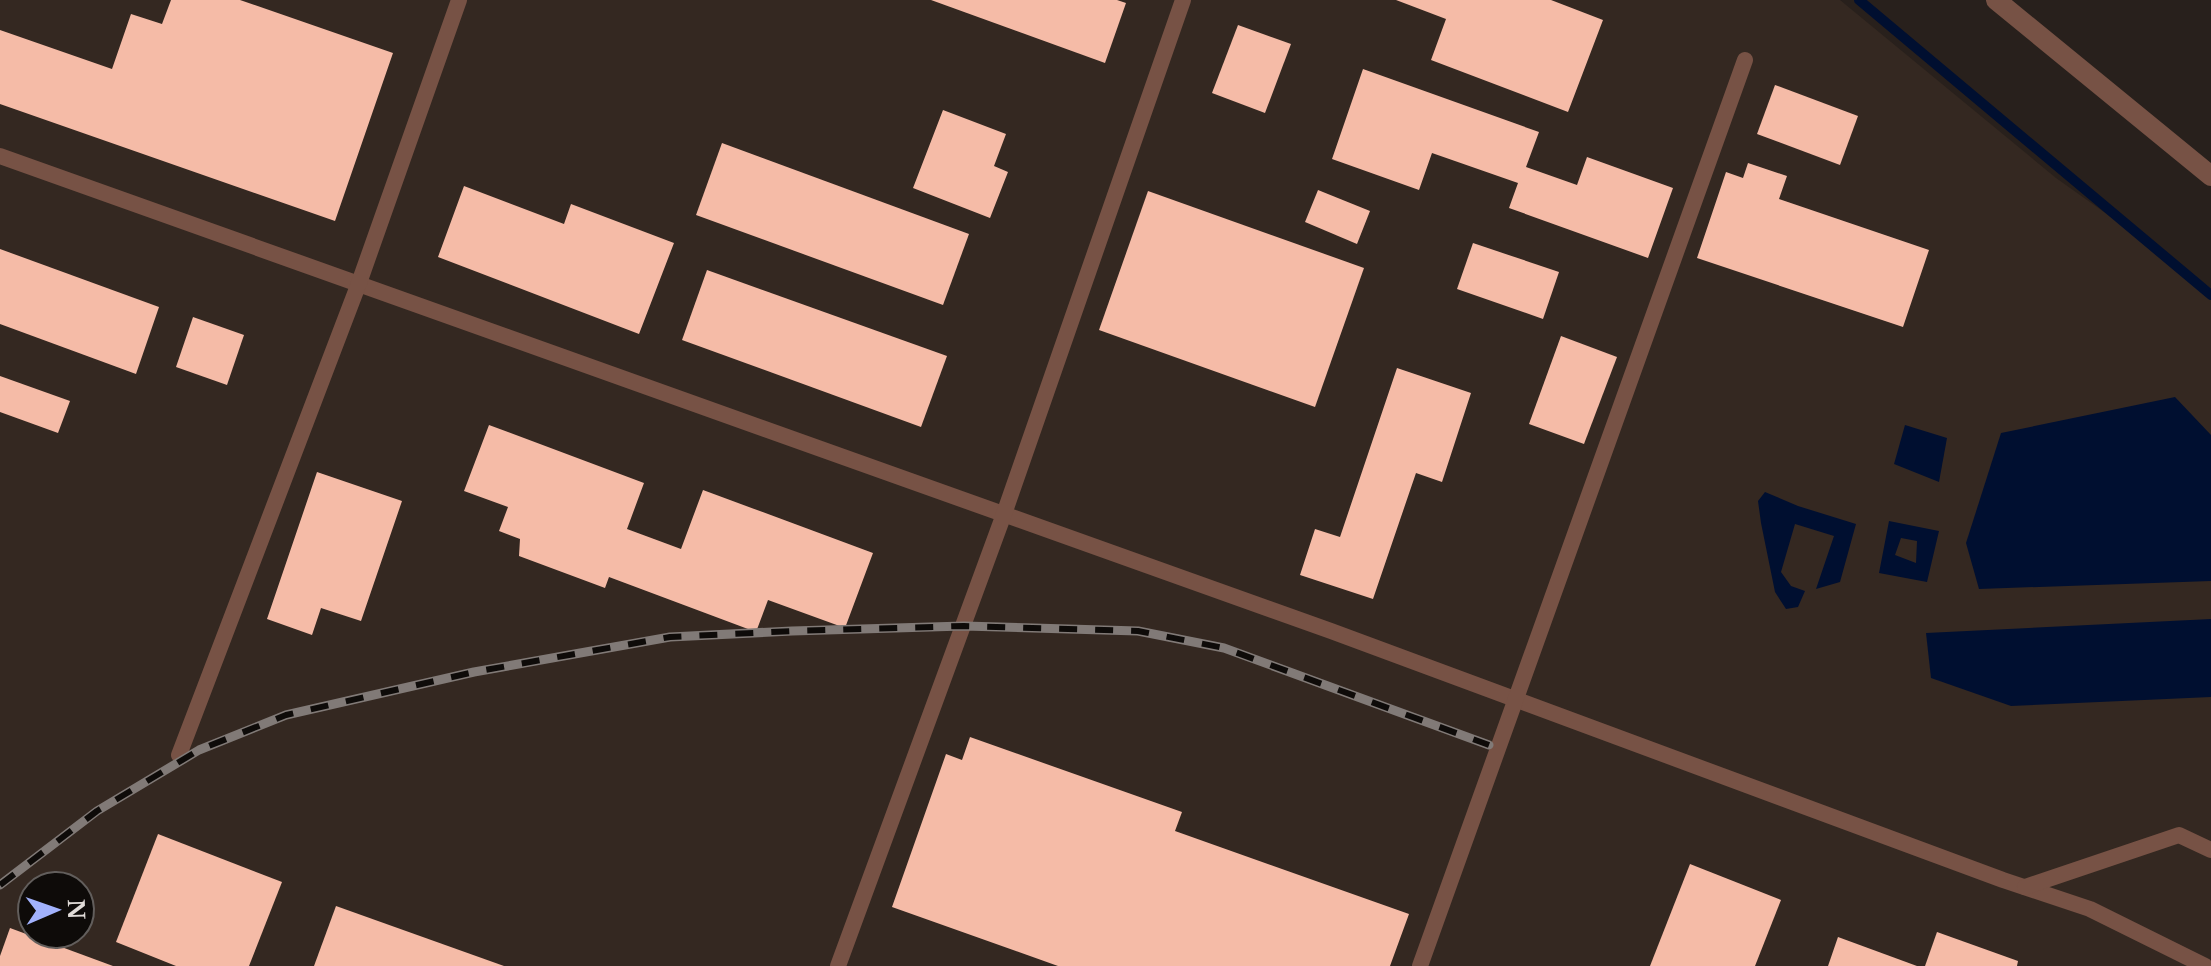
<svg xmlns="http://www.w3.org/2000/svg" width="2211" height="966" font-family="'Libre Baskerville',serif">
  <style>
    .built { fill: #342821; fill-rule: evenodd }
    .water { fill: #000f30; fill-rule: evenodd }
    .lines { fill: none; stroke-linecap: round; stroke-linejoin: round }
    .stream { stroke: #000f30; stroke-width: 10 }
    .building { fill: #f5bba7 }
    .lane { stroke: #775245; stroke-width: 16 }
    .street { stroke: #775245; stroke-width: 20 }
    .rail-casing { stroke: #817a77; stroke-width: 9 }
    .rail { stroke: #0e0b09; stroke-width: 6; stroke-dasharray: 18; stroke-linecap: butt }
  </style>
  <rect width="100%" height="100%" fill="#28201c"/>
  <path class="built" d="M 0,0 L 1840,0 L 2056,178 L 2211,288 L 2211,966 L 0,966 ZM 32,886 L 80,886 L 80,934 L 32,934 Z"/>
  <g class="water">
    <polygon points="2175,397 2211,435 2211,581 1979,589 1966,543 2001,433"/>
    <polygon points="1905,425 1947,438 1939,482 1894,464"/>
    <polygon points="1765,492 1798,506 1856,524 1840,582 1816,589 1834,536 1795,524 1781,572 1791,586 1805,591 1798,607 1786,609 1775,592 1761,523 1758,501"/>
    <path d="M 1889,521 L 1939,531 L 1927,582 L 1879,573 ZM 1901,538 L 1917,541 L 1916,563 L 1895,555 Z"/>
    <polygon points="2211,619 2211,697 2011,706 1931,678 1926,633"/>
  </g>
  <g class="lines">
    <polyline class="stream" points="1859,0 2211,295"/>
  </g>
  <g class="building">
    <polygon points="171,0 240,0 393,53 335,221 0,104 0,30 112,69 131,14 162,24"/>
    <polygon points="931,0 1117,0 1126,3 1105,63"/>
    <polygon points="1396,0 1551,0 1603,20 1568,112 1431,60 1446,19"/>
    <polygon points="1238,25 1291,44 1265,113 1212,93"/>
    <polygon points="1363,69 1539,132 1526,167 1577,185 1587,157 1673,188 1648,258 1509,208 1518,183 1432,153 1419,190 1332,159"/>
    <polygon points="1775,85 1858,116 1840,165 1757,134"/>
    <polygon points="943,110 1006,134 994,166 1008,172 990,218 913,188"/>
    <polygon points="722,143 969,234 943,305 696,215"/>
    <polygon points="1748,163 1787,176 1779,199 1929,250 1903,327 1697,258 1726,172 1743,178"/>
    <polygon points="464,186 564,224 571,204 674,243 639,334 438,257"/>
    <polygon points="1318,190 1370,211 1357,244 1305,222"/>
    <polygon points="1148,191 1364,268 1315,407 1099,330"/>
    <polygon points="1473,243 1559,272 1543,319 1457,289"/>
    <polygon points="0,249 159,307 136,374 0,324"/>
    <polygon points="707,270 947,356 921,427 682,340"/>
    <polygon points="193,317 244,335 227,385 176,367"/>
    <polygon points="1561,336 1617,357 1584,444 1529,424"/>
    <polygon points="1397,368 1471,393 1442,482 1416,473 1373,599 1300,575 1315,529 1340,537"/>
    <polygon points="0,376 70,401 58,433 0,412"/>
    <polygon points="489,425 644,483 627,529 681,549 703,490 873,553 845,628 768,600 756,632 609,577 605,588 519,556 520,539 499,531 508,507 464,491"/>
    <polygon points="317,472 402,501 361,621 321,608 312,635 267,619"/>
    <polygon points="970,737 1182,812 1175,831 1409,914 1390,966 1058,966 892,907 946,754 962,760"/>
    <polygon points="158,834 282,882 249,966 176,966 116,942"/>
    <polygon points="1690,864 1781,900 1755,966 1650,966"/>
    <polygon points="336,906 504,966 314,966"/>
    <polygon points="10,928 113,966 0,966 0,956"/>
    <polygon points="1937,932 2018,961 2017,966 1925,966"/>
    <polygon points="1838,937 1917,966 1828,966"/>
  </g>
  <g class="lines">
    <g class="lane">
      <polyline points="0,156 1331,631 2003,880 2090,909 2205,966"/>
      <polyline points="179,755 359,283 459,0"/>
      <polyline points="2025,887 2179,835 2211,850"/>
      <polyline points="838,966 1004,514 1183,0"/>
      <polyline points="1420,966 1745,60"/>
    </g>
    <polyline class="street" points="1996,0 2211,176"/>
    <g class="rail-casing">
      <polyline id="rail" points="0,885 97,811 199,750 286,715 474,672 670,637 792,631 964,626 1138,631 1224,648 1489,745"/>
    </g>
    <use href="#rail" class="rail"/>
  </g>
  <g transform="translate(56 910) rotate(88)"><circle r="38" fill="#0e0b09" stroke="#625e5c" stroke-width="2"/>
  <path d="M0-6L14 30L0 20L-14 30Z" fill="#a2b2fd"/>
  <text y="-12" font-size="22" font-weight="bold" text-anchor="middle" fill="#e0dbd8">N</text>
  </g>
</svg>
